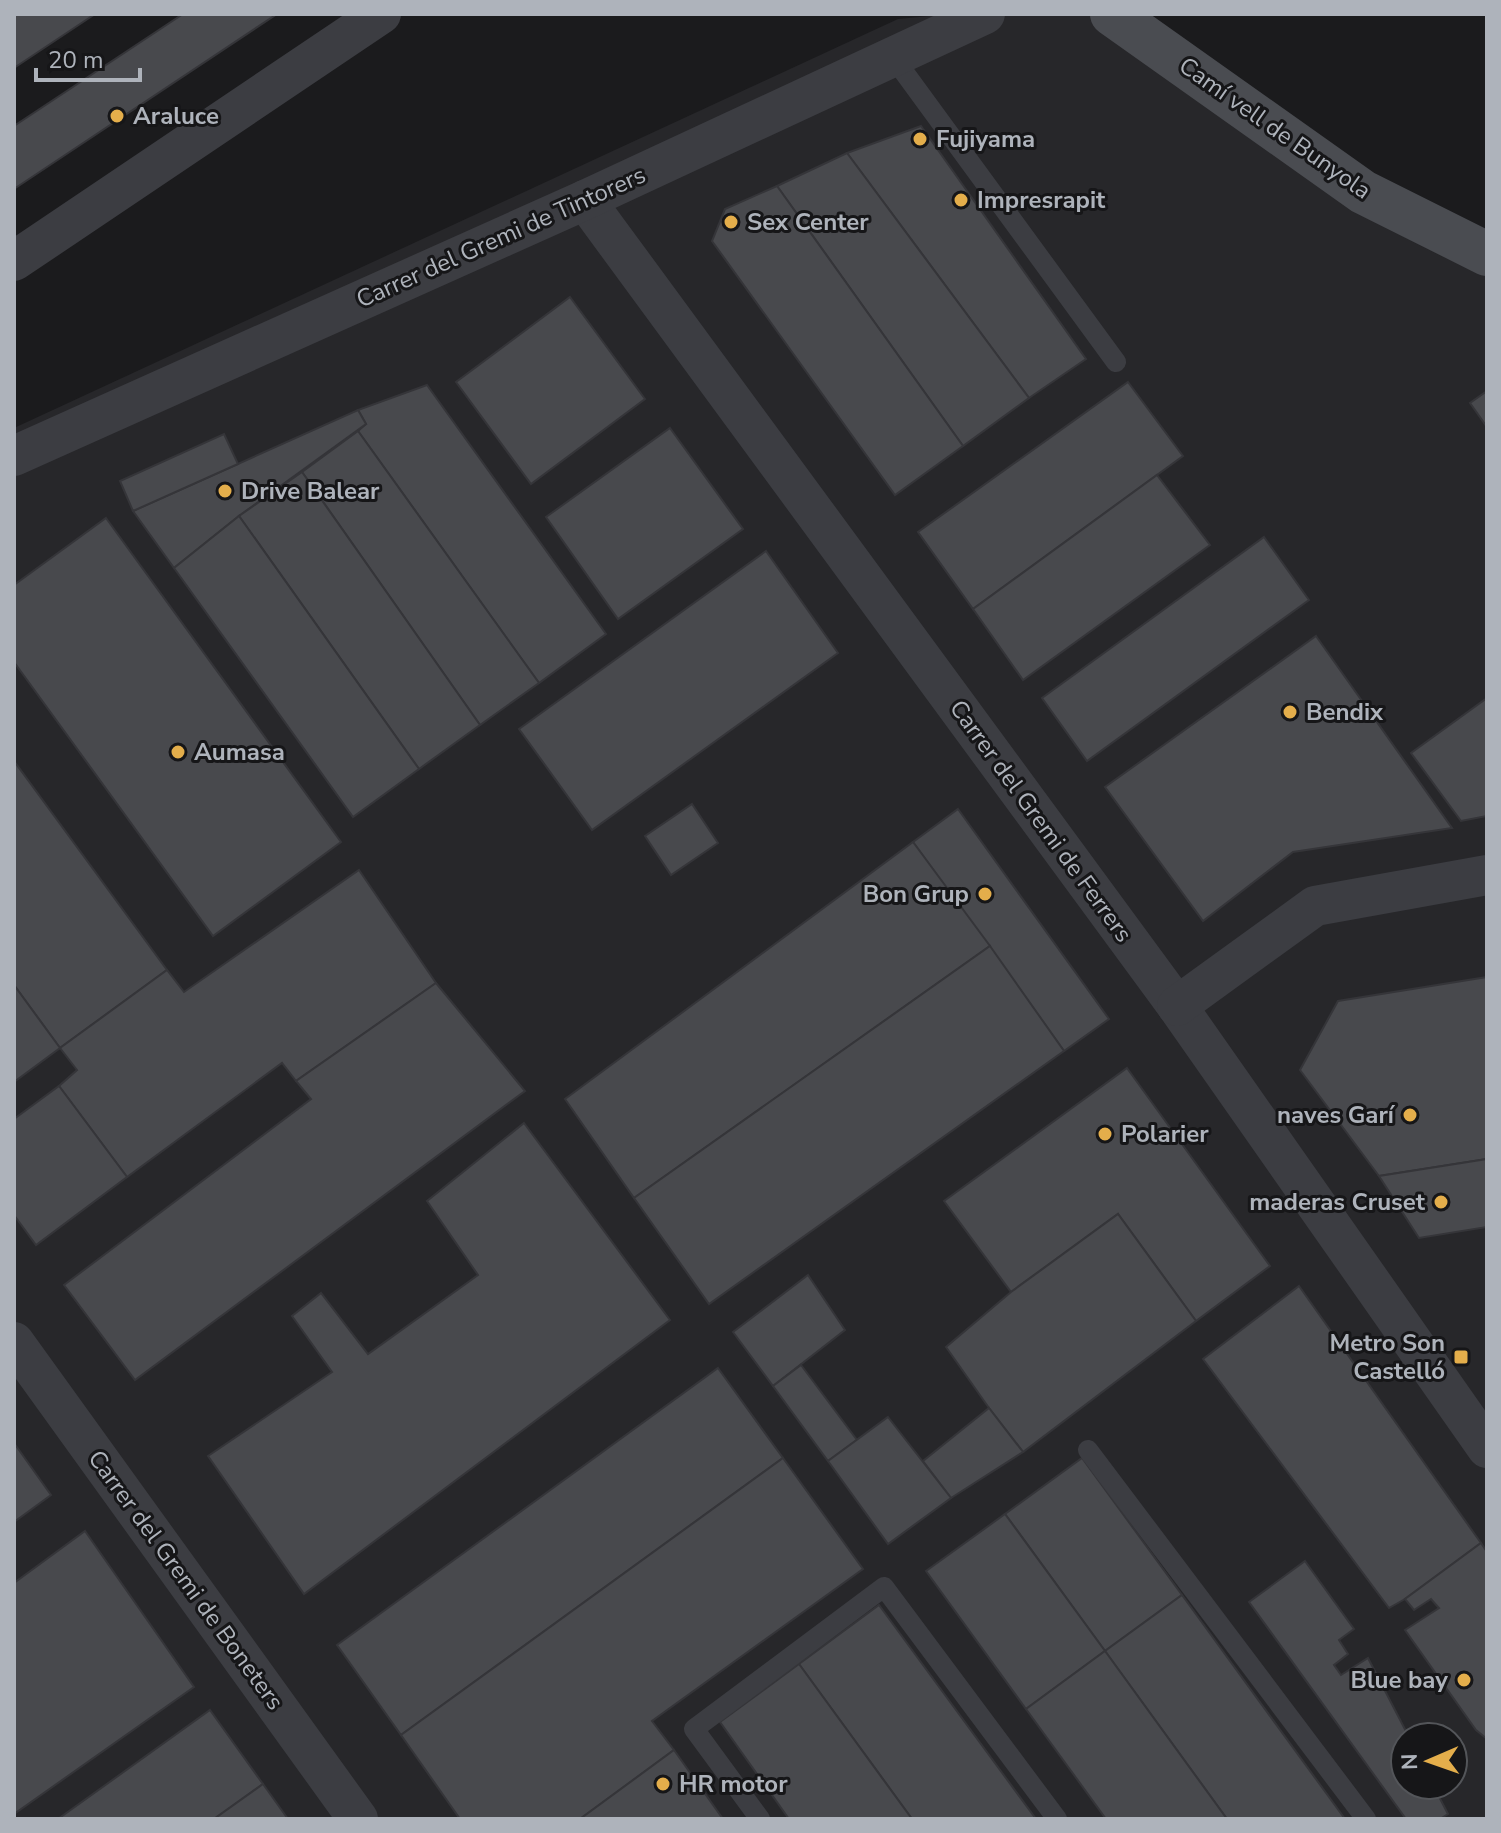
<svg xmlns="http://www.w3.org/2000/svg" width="1501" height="1833" font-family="'Nunito Sans',sans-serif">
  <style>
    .built { fill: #27272a; fill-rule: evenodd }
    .building { fill: #48494d; stroke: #353539; stroke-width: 2 }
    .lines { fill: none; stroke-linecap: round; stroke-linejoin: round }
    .lane { stroke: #3c3d42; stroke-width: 20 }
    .street { stroke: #3c3d42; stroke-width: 40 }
    .secondary { stroke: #4a4c51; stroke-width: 44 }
    .poi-dot { fill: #e4ae4b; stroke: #161618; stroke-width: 3 }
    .labels { text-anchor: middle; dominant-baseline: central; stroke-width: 6; stroke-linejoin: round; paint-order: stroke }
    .poi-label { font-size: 24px; font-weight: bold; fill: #aeb3bb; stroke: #161618; text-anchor: start }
    .street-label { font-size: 24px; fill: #aeb3bb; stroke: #161618 }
  </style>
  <rect width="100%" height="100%" fill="#1b1b1d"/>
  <path class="built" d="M 951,14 L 1112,14 L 1487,254 L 1487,1819 L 14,1819 L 14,428 L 898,19 ZM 1405,1737 L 1453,1737 L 1453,1785 L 1405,1785 Z"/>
  <g class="building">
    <polygon points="14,14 95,14 14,68"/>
    <polygon points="183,14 277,14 14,189 14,126"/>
    <polygon points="921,126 1086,359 1029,398 847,153"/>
    <polygon points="847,153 1029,398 963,446 777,186"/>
    <polygon points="777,186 963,446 895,495 712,241 725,209"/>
    <polygon points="570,297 645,399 531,484 456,382"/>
    <polygon points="1128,382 1183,456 973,609 918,532"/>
    <polygon points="427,385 606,634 539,683 358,431 366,424 358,410"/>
    <polygon points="1487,391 1487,427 1470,403"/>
    <polygon points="358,410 366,424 239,516 174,568 133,511"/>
    <polygon points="670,428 743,529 618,619 546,517"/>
    <polygon points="358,431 539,683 480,725 302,472"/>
    <polygon points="224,434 238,464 133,511 120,481"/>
    <polygon points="302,472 480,725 419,769 239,516"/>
    <polygon points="1157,475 1210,545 1023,680 973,609"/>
    <polygon points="239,516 419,769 353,817 174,568"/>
    <polygon points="106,518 341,842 213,936 14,662 14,585"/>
    <polygon points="1264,537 1309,600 1087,761 1042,698"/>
    <polygon points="766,551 838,653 592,830 519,729"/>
    <polygon points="1316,636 1452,828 1293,852 1203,921 1105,787"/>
    <polygon points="1487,698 1487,816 1461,821 1411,753"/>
    <polygon points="14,761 167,970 60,1048 14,985"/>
    <polygon points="692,804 718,843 671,875 645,836"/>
    <polygon points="958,809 1109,1019 1064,1051 913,842"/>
    <polygon points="913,842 990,946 634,1198 565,1099"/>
    <polygon points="359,870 436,983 296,1081 282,1063 127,1177 59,1086 77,1070 60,1048 167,970 184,992"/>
    <polygon points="990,946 1064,1051 709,1304 634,1198"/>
    <polygon points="1487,977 1487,1159 1379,1176 1300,1070 1338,1001"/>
    <polygon points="436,983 525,1091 135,1380 64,1285 311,1099 296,1081"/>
    <polygon points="14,985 60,1048 14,1082"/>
    <polygon points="1127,1068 1270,1266 1196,1321 1118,1214 1011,1292 944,1201"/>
    <polygon points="59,1086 127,1177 36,1245 14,1215 14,1119"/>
    <polygon points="524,1123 670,1320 304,1594 208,1456 332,1372 292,1316 321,1293 368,1354 478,1275 427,1201"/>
    <polygon points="1487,1159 1487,1227 1419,1238 1379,1176"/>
    <polygon points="1118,1214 1196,1321 1023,1452 989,1408 946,1347 1011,1292"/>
    <polygon points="808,1275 845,1330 773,1386 733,1332"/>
    <polygon points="1299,1286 1481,1543 1405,1599 1389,1608 1203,1359"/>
    <polygon points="801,1365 857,1440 828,1461 773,1386"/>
    <polygon points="718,1368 783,1458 401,1735 337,1645"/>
    <polygon points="989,1408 1023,1452 951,1498 923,1461"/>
    <polygon points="888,1417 951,1498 888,1544 828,1461"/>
    <polygon points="14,1443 51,1495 14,1522"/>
    <polygon points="783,1458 863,1569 652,1721 674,1750 580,1819 460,1819 401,1735"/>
    <polygon points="1082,1458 1182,1595 1105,1651 1005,1514"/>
    <polygon points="1005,1514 1105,1651 1026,1709 926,1571"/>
    <polygon points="85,1531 194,1687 14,1814 14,1583"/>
    <polygon points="1481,1543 1487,1552 1487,1739 1476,1730 1405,1630 1439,1608 1431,1599 1414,1610 1405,1599"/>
    <polygon points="1305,1561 1354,1629 1339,1640 1348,1654 1334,1665 1341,1675 1368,1658 1409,1737 1405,1737 1405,1785 1433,1785 1448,1814 1440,1819 1406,1819 1249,1602"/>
    <polygon points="1182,1595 1345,1819 1227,1819 1105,1651"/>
    <polygon points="879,1605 1036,1819 912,1819 799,1664"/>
    <polygon points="1105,1651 1227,1819 1106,1819 1026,1709"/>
    <polygon points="799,1664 912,1819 789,1819 720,1722"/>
    <polygon points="210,1710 263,1784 214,1819 58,1819"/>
    <polygon points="674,1750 723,1819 580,1819"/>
    <polygon points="263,1784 288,1819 214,1819"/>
  </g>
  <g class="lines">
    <g class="lane">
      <polyline points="893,57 1116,362"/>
      <polyline points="1088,1450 1366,1819"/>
      <polyline points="760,1819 694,1729 884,1587 1057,1819"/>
    </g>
    <g class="street">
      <polyline points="585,200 1177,1006 1487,1448"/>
      <polyline points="14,261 381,14"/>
      <polyline points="14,456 585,200 985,14"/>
      <polyline points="1177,1006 1315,906 1487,875"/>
      <polyline points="14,1342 358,1819"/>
    </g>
    <polyline class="secondary" points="1112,14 1363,192 1487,254"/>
  </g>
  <g class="poi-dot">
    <circle cx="117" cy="116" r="8"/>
    <circle cx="920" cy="139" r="8"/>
    <circle cx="961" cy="200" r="8"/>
    <circle cx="731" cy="222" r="8"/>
    <circle cx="225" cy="491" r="8"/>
    <circle cx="1290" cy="712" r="8"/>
    <circle cx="178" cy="752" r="8"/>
    <circle cx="985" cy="894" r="8"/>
    <circle cx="1410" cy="1115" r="8"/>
    <circle cx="1105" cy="1134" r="8"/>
    <circle cx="1441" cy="1202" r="8"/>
    <rect x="1453" y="1349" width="16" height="16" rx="4"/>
    <circle cx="1464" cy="1680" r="8"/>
    <circle cx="663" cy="1784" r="8"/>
  </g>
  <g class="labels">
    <g class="poi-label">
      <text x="133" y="116">Araluce</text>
      <text x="936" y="139">Fujiyama</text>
      <text x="977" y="200">Impresrapit</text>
      <text x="747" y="222">Sex Center</text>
      <text x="241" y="491">Drive Balear</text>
      <text x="1306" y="712">Bendix</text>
      <text x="194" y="752">Aumasa</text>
      <text x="969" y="894" text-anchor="end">Bon Grup</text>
      <text x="1394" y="1115" text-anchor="end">naves Garí</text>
      <text x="1121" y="1134">Polarier</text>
      <text x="1425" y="1202" text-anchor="end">maderas Cruset</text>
      <text x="1445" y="1343" text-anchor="end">Metro Son<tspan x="1445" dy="28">Castelló</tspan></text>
      <text x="1448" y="1680" text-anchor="end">Blue bay</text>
      <text x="679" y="1784">HR motor</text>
    </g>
    <g class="street-label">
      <text transform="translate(1275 128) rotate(35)">Camí vell de Bunyola</text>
      <text transform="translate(501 237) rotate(-24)">Carrer del Gremi de Tintorers</text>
      <text transform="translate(1041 821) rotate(54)">Carrer del Gremi de Ferrers</text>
      <text transform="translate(186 1580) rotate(54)">Carrer del Gremi de Boneters</text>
    </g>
  </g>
  <rect width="1501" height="1833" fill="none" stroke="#aeb3bb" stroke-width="32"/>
  <g transform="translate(1429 1761) rotate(268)"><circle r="38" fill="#161618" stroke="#535559" stroke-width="2"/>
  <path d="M0-6L14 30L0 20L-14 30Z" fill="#e4ae4b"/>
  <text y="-12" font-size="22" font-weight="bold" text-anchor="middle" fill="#aeb3bb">N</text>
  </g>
  <path d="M36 68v12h104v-12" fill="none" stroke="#aeb3bb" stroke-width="4"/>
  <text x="48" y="68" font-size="24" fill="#aeb3bb" stroke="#161618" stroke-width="6" paint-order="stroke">20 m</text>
</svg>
